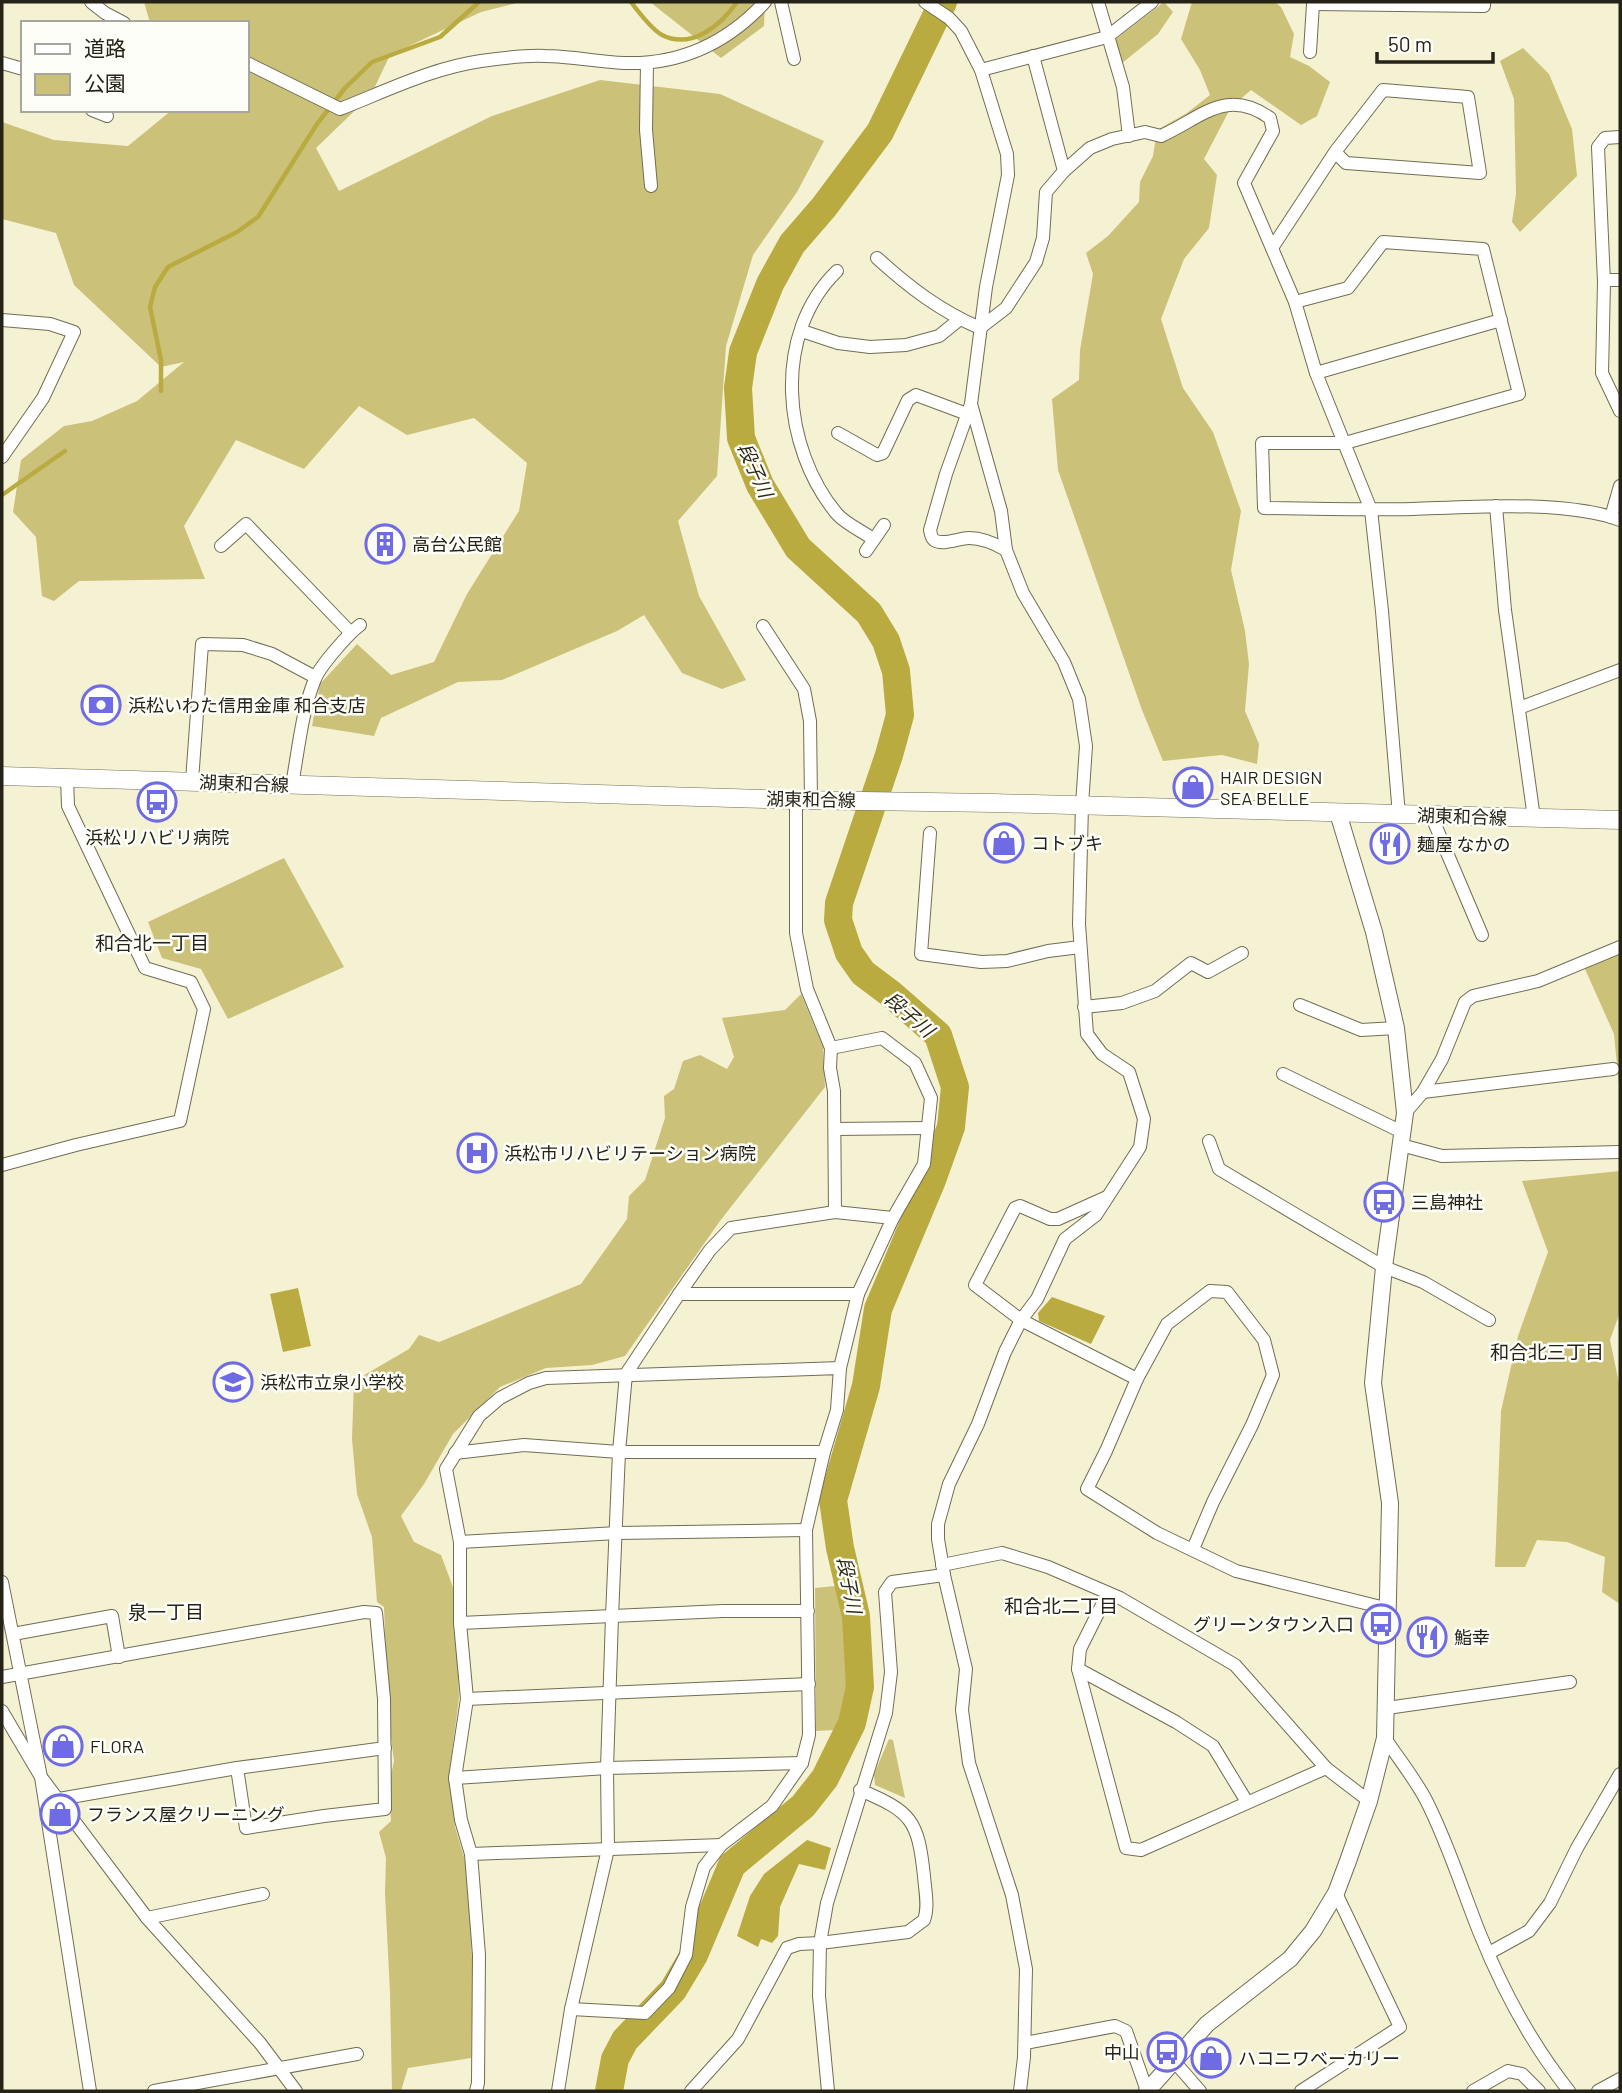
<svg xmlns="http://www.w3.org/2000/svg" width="1622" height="2093" font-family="Barlow,'Noto Sans JP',sans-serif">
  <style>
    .green { fill: #cbc178 }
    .water { fill: #baab41 }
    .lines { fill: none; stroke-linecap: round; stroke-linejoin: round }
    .stream { stroke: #baab41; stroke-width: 4.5 }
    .river { stroke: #baab41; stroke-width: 28 }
    .minor-casing { stroke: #716d53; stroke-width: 14 }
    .tertiary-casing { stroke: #716d53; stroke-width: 18 }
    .secondary-casing { stroke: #716d53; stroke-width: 19 }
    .minor { stroke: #fff; stroke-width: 12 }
    .tertiary { stroke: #fff; stroke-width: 16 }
    .secondary { stroke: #fff; stroke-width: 18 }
    .labels { text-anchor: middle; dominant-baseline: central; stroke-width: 5; stroke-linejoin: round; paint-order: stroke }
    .poi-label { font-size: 18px; fill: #252318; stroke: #fefef8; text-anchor: start }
    .street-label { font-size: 18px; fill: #252318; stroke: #fefef8 }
    .water-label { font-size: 19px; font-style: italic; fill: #2c2a17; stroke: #fefef8 }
    .neighbourhood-label { font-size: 19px; fill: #252318; stroke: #fefef8 }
  </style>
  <rect width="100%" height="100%" fill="#f5f2d4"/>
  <g class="green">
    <polygon points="144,2 521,2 481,12 390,55 371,95 316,148 339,191 492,116 600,80 720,94 824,141 797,192 753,255 726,346 717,476 678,521 699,596 746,680 722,689 682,673 644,615 617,631 502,680 458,682 381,718 374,736 312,726 320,684 357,644 391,675 434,662 467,594 519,511 527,463 474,418 407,435 359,406 304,469 236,440 184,526 205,579 79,581 54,601 42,596 36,537 13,512 21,460 64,426 92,421 137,401 184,362 161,367 74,285 56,233 2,219 2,122 54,140 128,146 172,110 247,110 247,23 150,23"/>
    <polygon points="650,2 765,2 764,26 721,58"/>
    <polygon points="1164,2 1173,12 1158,34 1121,64 1115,40"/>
    <polygon points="1192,2 1275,2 1281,7 1294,34 1290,57 1309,66 1330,82 1317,116 1301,125 1251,90 1231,107 1204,159 1217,175 1209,228 1184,259 1161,319 1183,388 1213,432 1241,511 1231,570 1245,631 1249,664 1245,711 1259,744 1257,764 1222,755 1163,761 1142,710 1058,470 1052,399 1079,380 1080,350 1093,274 1086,253 1108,236 1139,202 1140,182 1153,156 1157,130 1187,113 1210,95 1200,70 1181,39"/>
    <polygon points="1523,48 1549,74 1572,129 1577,176 1520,232 1512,222 1516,194 1514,99 1500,61"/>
    <polygon points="284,858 344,967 228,1019 201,969 162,958 148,922"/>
    <polygon points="1620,952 1620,1096 1614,1034 1585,969"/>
    <polygon points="801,994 823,1047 825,1087 720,1221 625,1356 592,1365 546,1368 500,1387 453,1434 424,1484 401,1516 414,1542 441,1555 454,1590 457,1636 459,1698 449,1775 455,1827 467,1867 473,1977 471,2058 408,2068 401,2091 392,2091 390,1993 385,1893 386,1858 379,1832 391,1821 389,1784 394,1761 388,1715 384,1607 377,1602 372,1537 357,1494 352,1439 354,1381 409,1349 419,1335 439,1342 581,1284 627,1219 629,1196 645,1180 665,1118 664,1096 674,1089 683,1061 700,1055 727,1069 734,1057 722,1018 785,1010"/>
    <polygon points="1620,1171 1620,1312 1610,1340 1620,1388 1620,1604 1602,1592 1605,1557 1567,1542 1537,1540 1525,1567 1495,1567 1501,1411 1518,1336 1548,1252 1522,1181"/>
    <path d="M 835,1586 C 839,1594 844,1602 846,1611 C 856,1648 849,1695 835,1730 L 816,1731 L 815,1588 Z"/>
    <polygon points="889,1739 893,1740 905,1798 875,1785 874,1774"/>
  </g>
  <g class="water">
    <polygon points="298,1288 311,1346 283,1352 270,1294"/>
    <polygon points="1052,1297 1105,1316 1091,1344 1039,1321 1038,1313"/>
    <polygon points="807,1840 831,1848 825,1870 799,1864 780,1907 778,1936 772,1943 761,1939 758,1947 737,1936 750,1896 764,1874"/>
  </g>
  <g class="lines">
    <g class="stream">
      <path d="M 631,2 C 637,10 653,30 662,35 C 692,50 721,25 737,2"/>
      <polyline points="161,391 161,360 150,307 155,287 168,267 237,232 258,217 317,124 345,88 372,62 440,37 479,2"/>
      <polyline points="2,495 65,451"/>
    </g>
    <polyline class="river" points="609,2091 615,2059 625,2040 673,1990 694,1955 732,1865 803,1806 825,1778 852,1723 860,1687 856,1616 840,1548 833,1500 866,1386 878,1309 932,1180 951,1127 955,1087 938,1035 891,994 863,973 849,953 838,920 839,903 889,755 900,715 896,671 886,641 869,613 798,548 760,485 741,438 738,388 743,352 770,284 792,244 824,207 880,132 943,2"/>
    <g class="minor-casing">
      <g id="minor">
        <polyline points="91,2 105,13 124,23"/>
        <polyline points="781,2 794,59"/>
        <polyline points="925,2 949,18 961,31 981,70 1007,154 1008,175 986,287 971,404 1001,511 1006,550 1023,593 1064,662 1079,699 1086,746 1082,805 1079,924 1087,1034 1102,1054 1129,1072 1144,1119 1140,1147 1096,1215 1065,1239 1037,1299 1021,1320 1005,1352 978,1424 949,1484 938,1524 938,1539 944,1575 966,1669 962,1710 969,1763 1012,1895 1026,1969 1024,2057 1020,2091"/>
        <polyline points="1098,2 1123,87 1129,136"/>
        <polyline points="1313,2 1313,4 1484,6 1484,2"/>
        <polyline points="1310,52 1313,4"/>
        <polyline points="1033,56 1064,171"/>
        <polyline points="2,63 23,69"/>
        <path d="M 247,63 L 340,109 C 386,91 432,68 481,61 C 502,58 524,55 545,56 C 571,56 598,62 624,63 C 681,65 727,43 765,2"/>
        <polyline points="647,63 646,130 651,186"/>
        <polyline points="981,70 1107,37 1152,2"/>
        <polyline points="92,110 107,116"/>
        <polyline points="1620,137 1605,138 1598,147 1604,282 1602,373 1620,411"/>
        <polyline points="1272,248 1335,152 1346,163 1480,173 1468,97 1383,90 1335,152"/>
        <path d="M 877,258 C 909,287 940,311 980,328 L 1006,308 L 1036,262 L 1043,238 L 1046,192 L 1064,171 L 1090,148 L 1112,139 L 1145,132 L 1161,136 C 1201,118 1226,87 1270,118 L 1273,131 L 1244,183 L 1295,302 L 1316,373 L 1371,510 L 1382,611 L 1399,815"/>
        <path d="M 837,271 C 772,334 782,448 837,514 C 846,524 862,531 873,539"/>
        <polyline points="1604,280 1620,280"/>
        <path d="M 1295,302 L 1348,288 L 1383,242 L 1483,249 L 1519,394 L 1345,443 L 1262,443 L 1264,508 C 1314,509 1364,510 1413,509 C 1473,507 1565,500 1620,520"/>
        <polyline points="2,320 50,324 74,332 43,398 2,457"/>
        <polyline points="802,331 838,343 870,347 906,345 939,336 960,319"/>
        <polyline points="1316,373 1501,320"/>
        <path d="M 971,404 L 946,474 L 930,530 C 931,534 931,538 934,540 C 943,546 959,538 969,538 C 983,538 994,543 1006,550"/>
        <polyline points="838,433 877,455 883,453 908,400 916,395 967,414"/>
        <polyline points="1496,506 1505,610 1534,818"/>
        <polyline points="1611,517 1620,486"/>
        <polyline points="221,546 246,524 350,632"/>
        <polyline points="866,551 884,525"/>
        <polyline points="763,626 804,689 810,721 811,800"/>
        <polyline points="1519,708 1620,670"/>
        <polyline points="192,781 202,644 243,645 272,654 315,677"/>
        <path d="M 292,785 C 298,752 302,710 315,679 C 320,666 348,634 360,625"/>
        <polyline points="796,800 796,933 807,989 831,1048 830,1068 834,1091 835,1212"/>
        <polyline points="1431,815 1482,935"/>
        <polyline points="930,833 921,954 981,962 1007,961 1048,951 1080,947"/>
        <polyline points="1300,1005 1361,1030 1396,1028"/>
        <polyline points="1084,1007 1122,1003 1155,991 1191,963 1208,972 1242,953"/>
        <polyline points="831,1048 882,1038 915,1063 931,1098 924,1164 893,1218"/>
        <polyline points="1283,1074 1402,1132"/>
        <polyline points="1423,1092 1613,1069"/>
        <polyline points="1405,1113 1423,1092 1442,1059 1465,1002 1473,996 1538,981 1620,947"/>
        <polyline points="835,1129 928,1128"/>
        <polyline points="1209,1141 1219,1169 1384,1267 1423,1282 1489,1320"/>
        <polyline points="1401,1145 1442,1156 1620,1152"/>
        <polyline points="2,1165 76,1145 180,1121 204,1009 191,982 145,968 68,806 67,778"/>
        <polyline points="1107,1197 1058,1219 1050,1219 1020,1206 1015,1208 975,1285 1021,1320 1137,1379"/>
        <polyline points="679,1294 710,1250 731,1228 835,1212 893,1218 858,1294"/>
        <polyline points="455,1453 524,1445 619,1452 824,1452"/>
        <polyline points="460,1542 617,1533 806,1530"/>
        <polyline points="1193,1549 1213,1502 1252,1425 1273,1375 1264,1340 1227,1292 1210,1291 1167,1324 1137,1379 1106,1451 1087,1489 1157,1533 1236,1571 1389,1609"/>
        <polyline points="942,1565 1002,1553 1048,1567 1120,1598 1235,1665 1326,1768 1369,1801"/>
        <polyline points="2,1582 41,1777 90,2091"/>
        <polyline points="1108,1593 1080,1649 1078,1669 1126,1848 1141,1850 1326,1768"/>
        <polyline points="460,1623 467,1699 809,1684"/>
        <polyline points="13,1634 112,1616 119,1657"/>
        <polyline points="1078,1669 1176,1722 1213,1746 1247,1802"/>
        <polyline points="2,1677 364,1612 376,1613 384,1699 385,1809 324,1816 246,1828 237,1768"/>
        <polyline points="467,1699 455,1778 461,1820 471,1854 479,1955 478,2083 476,2091"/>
        <polyline points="1387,1708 1570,1682"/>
        <polyline points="2,1711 41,1777 147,1918 260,2043 296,2091"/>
        <path d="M 1385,1738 C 1398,1758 1415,1779 1426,1800 C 1448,1843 1462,1889 1480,1934 C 1503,1991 1531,2043 1569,2091"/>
        <polyline points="455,1778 607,1768 802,1763"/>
        <polyline points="59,1799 237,1768 385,1748"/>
        <polyline points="471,1854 721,1845"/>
        <polyline points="147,1918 263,1894"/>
        <polyline points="1489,1953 1529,1931 1550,1903 1577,1848 1620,1774"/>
        <polyline points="571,2009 645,2013 669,1988 686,1955 692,1907 704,1867 721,1845 772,1806 802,1763 809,1735 806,1530 824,1452 837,1410 840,1368 546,1378 529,1383 500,1398 479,1416 446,1469 460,1542 460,1623 723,1611 808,1611"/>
        <polyline points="1025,2043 1115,2026 1126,2031 1147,2091"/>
        <polyline points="1173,2060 1200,2091"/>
        <polyline points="154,2091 357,2054"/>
        <polyline points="558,2091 571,2009 608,1849 607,1768 612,1617 619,1452 626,1374 679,1294 858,1294 840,1368"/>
        <path d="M 691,2091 L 738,2039 L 787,1948 L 799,1944 L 820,1943 L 908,1932 L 924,1920 C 929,1907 925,1890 924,1876 C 918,1820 912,1812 860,1790"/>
        <polyline points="828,2091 819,1996 820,1943 827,1903 886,1713 891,1672 885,1592 892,1582 944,1575"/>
        <polyline points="1301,2091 1400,2027 1336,1893"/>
        <polyline points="1473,2091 1508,2071 1522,2074 1539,2091"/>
        <polyline points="1598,2091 1620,2079"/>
      </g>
    </g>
    <g class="tertiary-casing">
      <polyline id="tertiary" points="1147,2091 1207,2024 1290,1959 1313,1931 1336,1893 1348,1861 1369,1801 1385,1738 1390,1503 1373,1383 1384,1267 1405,1113 1396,1028 1374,932 1338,813"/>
    </g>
    <g class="secondary-casing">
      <polyline id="secondary" points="2,776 796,800 994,803 1620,820"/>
    </g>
    <use href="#minor" class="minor"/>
    <use href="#tertiary" class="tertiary"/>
    <use href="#secondary" class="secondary"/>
  </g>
  <defs>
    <g id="building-ring" transform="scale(2.0125)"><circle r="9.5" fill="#fefef8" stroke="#6f6be5" stroke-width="1.5"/><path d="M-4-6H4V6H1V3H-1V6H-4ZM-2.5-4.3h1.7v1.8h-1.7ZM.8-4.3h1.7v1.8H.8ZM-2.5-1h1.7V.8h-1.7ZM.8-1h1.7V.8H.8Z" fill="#6f6be5"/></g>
    <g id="bank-ring" transform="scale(2.0125)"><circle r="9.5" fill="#fefef8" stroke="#6f6be5" stroke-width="1.5"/><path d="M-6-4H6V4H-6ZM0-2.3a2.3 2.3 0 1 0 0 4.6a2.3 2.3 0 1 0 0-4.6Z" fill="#6f6be5"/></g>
    <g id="shop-ring" transform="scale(2.0125)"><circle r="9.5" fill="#fefef8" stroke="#6f6be5" stroke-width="1.5"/><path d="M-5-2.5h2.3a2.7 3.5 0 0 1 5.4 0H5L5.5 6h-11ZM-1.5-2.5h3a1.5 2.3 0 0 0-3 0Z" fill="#6f6be5"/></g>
    <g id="bus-ring" transform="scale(2.0125)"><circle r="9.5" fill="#fefef8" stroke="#6f6be5" stroke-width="1.5"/><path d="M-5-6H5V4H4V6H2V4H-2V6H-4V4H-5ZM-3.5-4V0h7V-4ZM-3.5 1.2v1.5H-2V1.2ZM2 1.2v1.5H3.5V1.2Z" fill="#6f6be5"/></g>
    <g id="restaurant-ring" transform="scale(2.0125)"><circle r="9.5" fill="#fefef8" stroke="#6f6be5" stroke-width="1.5"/><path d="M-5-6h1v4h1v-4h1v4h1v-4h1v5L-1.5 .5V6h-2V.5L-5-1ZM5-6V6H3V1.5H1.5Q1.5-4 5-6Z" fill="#6f6be5"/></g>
    <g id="hospital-ring" transform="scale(2.0125)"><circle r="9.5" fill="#fefef8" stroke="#6f6be5" stroke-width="1.5"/><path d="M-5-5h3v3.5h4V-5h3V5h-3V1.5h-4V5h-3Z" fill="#6f6be5"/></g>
    <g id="school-ring" transform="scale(2.0125)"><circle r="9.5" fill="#fefef8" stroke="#6f6be5" stroke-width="1.5"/><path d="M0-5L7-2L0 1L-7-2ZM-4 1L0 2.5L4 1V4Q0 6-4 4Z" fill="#6f6be5"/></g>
  </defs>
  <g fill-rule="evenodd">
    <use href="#building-ring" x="385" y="544"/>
    <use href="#bank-ring" x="101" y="705"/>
    <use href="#shop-ring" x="1193" y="787"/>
    <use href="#bus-ring" x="157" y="802"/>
    <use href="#shop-ring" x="1004" y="843"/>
    <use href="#restaurant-ring" x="1390" y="844"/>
    <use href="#hospital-ring" x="477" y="1153"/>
    <use href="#bus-ring" x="1384" y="1202"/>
    <use href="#school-ring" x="233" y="1382"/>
    <use href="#bus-ring" x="1381" y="1624"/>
    <use href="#restaurant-ring" x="1427" y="1637"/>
    <use href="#shop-ring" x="63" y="1746"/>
    <use href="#shop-ring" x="60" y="1814"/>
    <use href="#bus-ring" x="1167" y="2052"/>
    <use href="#shop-ring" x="1211" y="2058"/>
  </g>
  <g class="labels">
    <g class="poi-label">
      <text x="412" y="544">高台公民館</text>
      <text x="128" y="705">浜松いわた信用金庫 和合支店</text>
      <text x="1220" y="777">HAIR DESIGN<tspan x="1220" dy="21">SEA BELLE</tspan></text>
      <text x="157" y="837" text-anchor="middle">浜松リハビリ病院</text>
      <text x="1031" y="843">コトブキ</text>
      <text x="1417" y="844">麺屋 なかの</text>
      <text x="504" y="1153">浜松市リハビリテーション病院</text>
      <text x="1411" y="1202">三島神社</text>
      <text x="260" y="1382">浜松市立泉小学校</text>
      <text x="1354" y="1624" text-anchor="end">グリーンタウン入口</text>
      <text x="1454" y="1637">鮨幸</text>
      <text x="90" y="1746">FLORA</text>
      <text x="87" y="1814">フランス屋クリーニング</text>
      <text x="1140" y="2052" text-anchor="end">中山</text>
      <text x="1238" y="2058">ハコニワベーカリー</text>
    </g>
    <g class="street-label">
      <text transform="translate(244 783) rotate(2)">湖東和合線</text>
      <text transform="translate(811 799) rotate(1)">湖東和合線</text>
      <text transform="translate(1462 816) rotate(2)">湖東和合線</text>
    </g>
    <g class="water-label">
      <text transform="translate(756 470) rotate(66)">段子川</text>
      <text transform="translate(910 1014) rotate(41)">段子川</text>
      <text transform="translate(850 1585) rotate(79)">段子川</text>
    </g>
    <g class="neighbourhood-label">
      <text x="152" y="942">和合北一丁目</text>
      <text x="1547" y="1351">和合北三丁目</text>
      <text x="1061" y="1605">和合北二丁目</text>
      <text x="166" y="1611">泉一丁目</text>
    </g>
  </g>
  <rect width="1622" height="2093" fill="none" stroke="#252318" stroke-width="7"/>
  <rect x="21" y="21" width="228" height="91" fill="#fefef8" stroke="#a7a69e" stroke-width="2"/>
  <rect x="35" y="44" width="35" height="10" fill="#ffffff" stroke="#a7a69e" stroke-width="2"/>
  <text x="84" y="56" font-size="21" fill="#252318">道路</text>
  <rect x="35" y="74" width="35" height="21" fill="#cbc178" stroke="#a7a69e" stroke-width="2"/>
  <text x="84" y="91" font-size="21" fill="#252318">公園</text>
  <path d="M1377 52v10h116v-10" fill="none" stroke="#252318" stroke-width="3.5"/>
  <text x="1388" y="52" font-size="21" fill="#252318" stroke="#fefef8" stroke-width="5" paint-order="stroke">50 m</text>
</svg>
